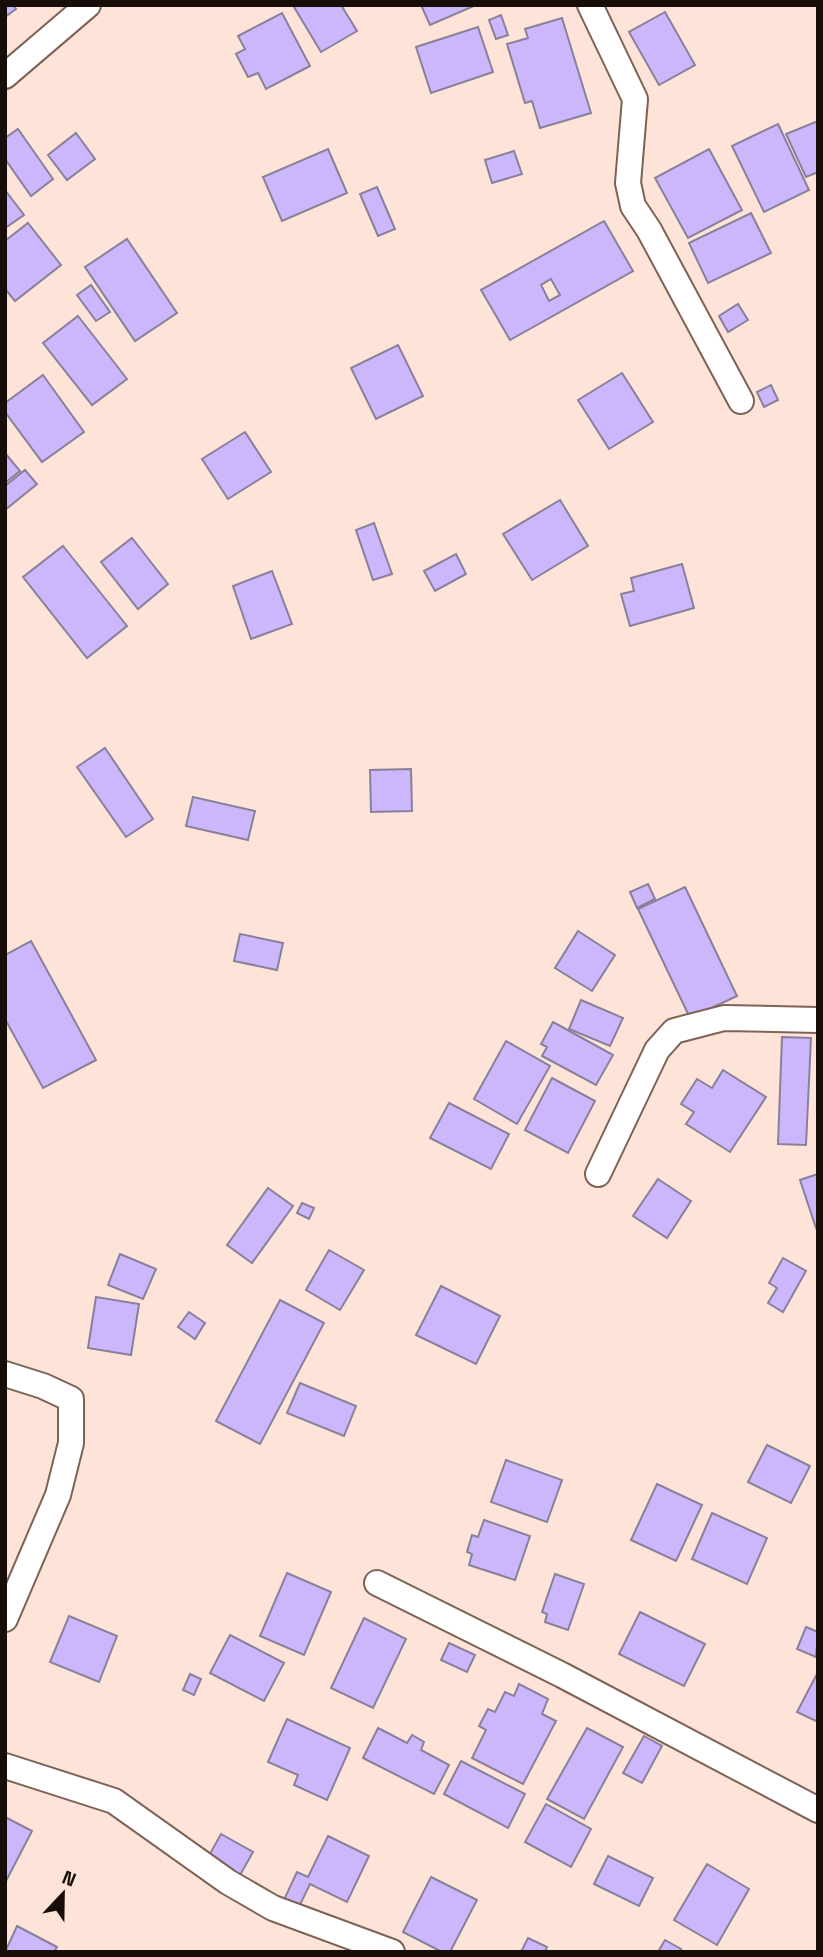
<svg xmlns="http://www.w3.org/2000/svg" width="823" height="1957" font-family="'Space Grotesk',sans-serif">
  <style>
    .building { fill: #cdb7fc; stroke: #88809b; stroke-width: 2; fill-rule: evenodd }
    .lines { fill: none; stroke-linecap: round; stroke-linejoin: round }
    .street-casing { stroke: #7e6255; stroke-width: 28 }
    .street { stroke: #fff; stroke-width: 24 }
  </style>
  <rect width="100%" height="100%" fill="#fee4d8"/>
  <g class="building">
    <polygon points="5,5 13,5 16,9 5,17"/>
    <polygon points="297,5 341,5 357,31 321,52 294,7"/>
    <polygon points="421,5 476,5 430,25"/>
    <polygon points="665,12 695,65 659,85 629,32"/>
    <polygon points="282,13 310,66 266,89 258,73 248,77 236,54 245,49 238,36"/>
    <polygon points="501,15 508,35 496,39 489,20"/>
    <polygon points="562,18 591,113 540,128 532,101 525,103 507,44 528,38 525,29"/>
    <polygon points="478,27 493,72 431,93 416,47"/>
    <polygon points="818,121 818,172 806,177 786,134"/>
    <polygon points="778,124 809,190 764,212 732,146"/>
    <polygon points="18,129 53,179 31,196 5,159 5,138"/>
    <polygon points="76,133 95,159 67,180 48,155"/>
    <polygon points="328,149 347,193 282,221 263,177"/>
    <polygon points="709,149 742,210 688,238 655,178"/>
    <polygon points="514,151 522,174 492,183 485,160"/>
    <polygon points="377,187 395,229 378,236 360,194"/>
    <polygon points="5,190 24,215 5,228"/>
    <polygon points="751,213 771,253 708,283 689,243"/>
    <path d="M 604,221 L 633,271 L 510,340 L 481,290 ZM 551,279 L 560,295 L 549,301 L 541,285 Z"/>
    <polygon points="28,223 61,265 15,301 5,289 5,241"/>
    <polygon points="127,239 177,313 135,341 85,267"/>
    <polygon points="91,285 110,312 96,321 77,295"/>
    <polygon points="738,304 748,320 728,332 719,316"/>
    <polygon points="78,316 127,379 92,405 43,343"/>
    <polygon points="398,345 423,396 376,419 351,368"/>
    <polygon points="622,373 653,422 609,449 578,400"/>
    <polygon points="43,375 84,432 42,462 5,412 5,403"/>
    <polygon points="771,385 778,400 764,407 757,392"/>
    <polygon points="245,432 271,472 228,499 202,459"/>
    <polygon points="5,453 20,471 5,483"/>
    <polygon points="25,470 37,484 5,510 5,486"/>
    <polygon points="560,500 588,546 532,580 503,534"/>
    <polygon points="374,523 392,574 373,580 356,530"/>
    <polygon points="132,538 168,584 138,609 101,562"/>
    <polygon points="63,546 127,626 87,658 23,577"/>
    <polygon points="456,554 466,574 435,591 424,571"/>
    <polygon points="682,564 694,608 630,626 621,594 634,591 631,578"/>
    <polygon points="272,571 292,624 251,639 233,586"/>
    <polygon points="105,748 153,819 126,837 77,767"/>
    <polygon points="411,769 412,811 371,812 370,770"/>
    <polygon points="193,797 255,811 248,840 186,826"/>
    <polygon points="648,884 655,899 637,908 630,892"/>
    <polygon points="685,887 737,996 690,1018 638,909"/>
    <polygon points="578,931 615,955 592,991 555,968"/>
    <polygon points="240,934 283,943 277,970 234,961"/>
    <polygon points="31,941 96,1060 43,1088 5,1019 5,955"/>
    <polygon points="581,1000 623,1018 610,1046 569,1029"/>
    <polygon points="553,1022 613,1055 596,1085 542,1056 547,1047 541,1044"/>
    <polygon points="782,1037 811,1038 806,1145 778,1144"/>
    <polygon points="506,1041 550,1066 517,1124 474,1099"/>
    <polygon points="723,1070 766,1097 730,1152 686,1124 694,1112 681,1104 697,1079 712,1088"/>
    <polygon points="552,1078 595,1101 568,1153 525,1130"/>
    <polygon points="449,1103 509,1134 491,1169 430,1138"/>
    <polygon points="818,1174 818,1227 816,1228 800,1180"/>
    <polygon points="658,1179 691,1201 667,1238 633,1216"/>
    <polygon points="268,1188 293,1206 252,1263 227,1245"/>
    <polygon points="302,1203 314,1208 309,1219 297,1213"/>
    <polygon points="329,1250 364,1270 340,1310 306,1290"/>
    <polygon points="120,1254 156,1269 143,1299 108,1285"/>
    <polygon points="783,1258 806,1271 783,1312 768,1303 777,1288 769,1283"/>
    <polygon points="441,1286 500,1316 476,1364 416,1335"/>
    <polygon points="96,1297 139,1304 131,1355 88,1348"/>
    <polygon points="280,1300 324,1323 260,1444 216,1421"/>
    <polygon points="189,1312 205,1323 195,1339 178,1327"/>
    <polygon points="300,1383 356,1406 344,1436 287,1413"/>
    <polygon points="767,1445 810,1466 791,1503 748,1482"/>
    <polygon points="506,1460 562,1480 547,1522 491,1502"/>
    <polygon points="657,1484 702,1505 676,1561 631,1540"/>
    <polygon points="712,1513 767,1538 747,1584 692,1559"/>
    <polygon points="484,1520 530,1536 515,1580 469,1565 472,1554 467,1552 472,1535 478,1537"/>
    <polygon points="287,1573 331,1592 304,1655 260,1636"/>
    <polygon points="555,1574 584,1584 568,1630 545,1622 547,1614 542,1612"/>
    <polygon points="640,1612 705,1644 684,1686 619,1654"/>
    <polygon points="69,1616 117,1636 99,1682 50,1662"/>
    <polygon points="364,1618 406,1639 373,1708 331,1688"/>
    <polygon points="806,1627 818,1632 816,1657 797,1649"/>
    <polygon points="230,1635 284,1663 264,1701 210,1673"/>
    <polygon points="449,1643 475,1655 467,1672 441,1660"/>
    <polygon points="818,1672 818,1722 797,1712"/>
    <polygon points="190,1674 201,1679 194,1695 183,1690"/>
    <polygon points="519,1684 548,1699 542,1714 556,1721 523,1784 472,1758 486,1730 479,1726 488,1709 495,1712 505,1692 514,1696"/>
    <polygon points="287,1719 350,1748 327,1800 294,1785 298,1775 268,1762"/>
    <polygon points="378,1728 407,1743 412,1735 424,1742 421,1750 449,1765 434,1794 363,1758"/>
    <polygon points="587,1728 623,1747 584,1819 547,1799"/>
    <polygon points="644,1736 662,1746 642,1783 623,1773"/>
    <polygon points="461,1761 525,1794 508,1828 444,1794"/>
    <polygon points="546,1804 591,1829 571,1867 525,1842"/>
    <polygon points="5,1817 32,1831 6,1881 5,1880"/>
    <polygon points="221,1834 253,1852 239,1877 207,1859"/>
    <polygon points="328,1836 369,1856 347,1902 310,1884 297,1911 282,1904 297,1872 308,1877"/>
    <polygon points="608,1856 653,1878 639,1906 594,1884"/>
    <polygon points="707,1864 749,1889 717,1945 674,1920"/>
    <polygon points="431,1877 477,1900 450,1952 442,1952 403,1932"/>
    <polygon points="17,1926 57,1947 54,1952 5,1952"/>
    <polygon points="528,1938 547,1947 545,1952 521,1952"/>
    <polygon points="665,1940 681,1949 679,1952 658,1952"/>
  </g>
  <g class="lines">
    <g class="street-casing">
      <g id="street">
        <polyline points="590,5 635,99 628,183 633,206 649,230 741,401"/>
        <polyline points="5,76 88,5"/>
        <polyline points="598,1174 657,1050 674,1031 724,1018 818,1020"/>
        <polyline points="5,1374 43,1386 71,1399 71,1443 58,1495 5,1619"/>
        <polyline points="377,1583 562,1675 818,1810"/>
        <polyline points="5,1766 114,1801 228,1882 273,1908 392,1952"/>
      </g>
    </g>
    <use href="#street" class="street"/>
  </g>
  <rect width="823" height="1957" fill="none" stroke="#180e09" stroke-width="14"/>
  <g transform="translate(63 1894) rotate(22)" stroke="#fee4d8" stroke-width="5" paint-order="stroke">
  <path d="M0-5L12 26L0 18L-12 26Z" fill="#180e09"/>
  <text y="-10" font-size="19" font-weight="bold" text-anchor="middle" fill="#180e09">N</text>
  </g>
</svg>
